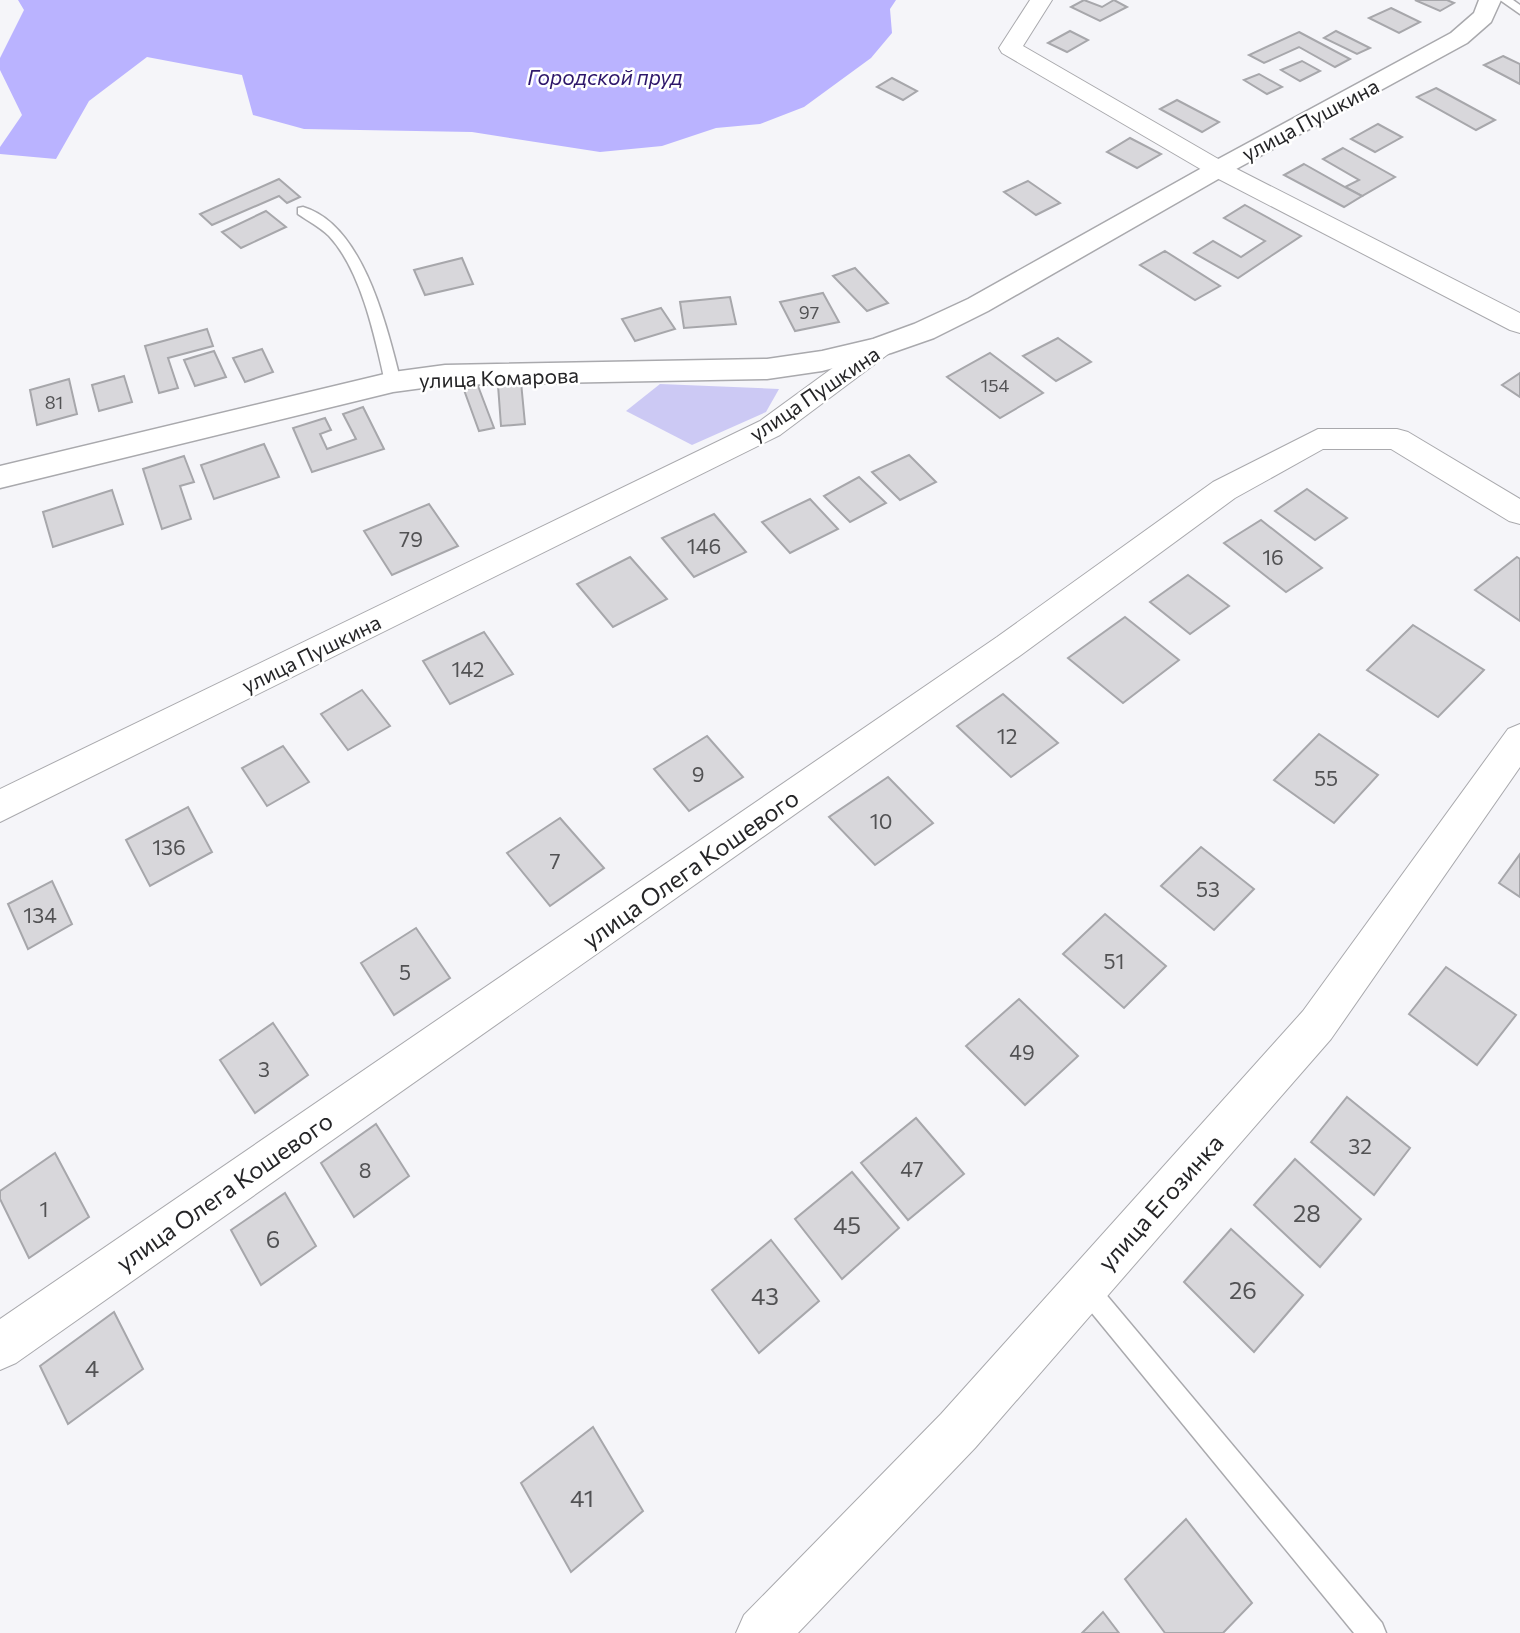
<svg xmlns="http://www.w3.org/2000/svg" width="1520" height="1633" font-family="Commissioner,sans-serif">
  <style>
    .green { fill: #ccc9f4 }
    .water { fill: #bab3ff }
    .building { fill: #d8d7db; stroke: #a7a7ab; stroke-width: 2 }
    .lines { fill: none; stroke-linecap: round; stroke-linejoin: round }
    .lane-casing { stroke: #a9a9ad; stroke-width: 3 }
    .street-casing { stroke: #a9a9ad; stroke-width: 2 }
    .secondary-casing { stroke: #a9a9ad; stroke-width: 3 }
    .lane { fill: #fff; fill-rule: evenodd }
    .street { fill: #fff; fill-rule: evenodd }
    .secondary { fill: #fff; fill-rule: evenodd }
    .labels { text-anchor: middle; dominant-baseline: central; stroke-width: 5; stroke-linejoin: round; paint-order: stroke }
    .far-number-label { font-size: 18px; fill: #525254 }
    .far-water-label { font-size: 21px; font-style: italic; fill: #2e176b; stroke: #fff }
    .far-street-label { font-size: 21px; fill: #252527; stroke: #fff }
    .number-label { font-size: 21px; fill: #525254 }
    .street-label { font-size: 24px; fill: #252527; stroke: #fff }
    .near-number-label { font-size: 24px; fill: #525254 }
  </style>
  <rect width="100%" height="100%" fill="#f5f5f9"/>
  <polygon class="green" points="660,384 779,389 766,412 692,445 626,411"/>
  <polygon class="water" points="18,0 896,0 890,9 892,33 871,58 804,107 760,124 716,128 662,146 600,152 472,132 304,129 253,115 242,75 147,57 89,101 56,159 0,154 0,147 22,115 0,70 0,58 24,10"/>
  <g class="building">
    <polygon points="1084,0 1102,7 1114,0 1127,7 1100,21 1071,7"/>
    <polygon points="1415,0 1447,0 1454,3 1440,11"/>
    <polygon points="1391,8 1420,22 1399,33 1369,18"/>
    <polygon points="1070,31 1088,40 1067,52 1048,43"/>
    <polygon points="1336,31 1370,48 1357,54 1324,38"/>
    <polygon points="1299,32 1350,59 1335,67 1299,47 1264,63 1249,55"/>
    <polygon points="1503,56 1520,64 1520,84 1484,65"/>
    <polygon points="1302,61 1320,71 1300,81 1281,70"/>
    <polygon points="1259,74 1282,87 1267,94 1244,80"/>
    <polygon points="892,78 917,91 903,100 877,87"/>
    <polygon points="1436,88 1495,120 1476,130 1417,97"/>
    <polygon points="1177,100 1219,122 1202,132 1160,109"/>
    <polygon points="1378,124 1402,137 1375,152 1351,139"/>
    <polygon points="1130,138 1161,154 1137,168 1107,152"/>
    <polygon points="1343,148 1395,177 1362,196 1345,187 1359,180 1323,159"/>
    <polygon points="1304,164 1345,187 1362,196 1344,207 1284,175"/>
    <polygon points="279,179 300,197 287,203 279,196 212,225 200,214"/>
    <polygon points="1028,181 1060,203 1036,215 1004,192"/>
    <polygon points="1245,205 1301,236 1238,278 1194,253 1213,241 1241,257 1265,241 1224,218"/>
    <polygon points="266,211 286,227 241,248 222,232"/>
    <polygon points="1165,251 1220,286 1195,300 1140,265"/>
    <polygon points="462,258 473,284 425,295 414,270"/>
    <polygon points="855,268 888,303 867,311 833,276"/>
    <polygon points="823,293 839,322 795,331 780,302"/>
    <polygon points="730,297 736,324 684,328 680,302"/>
    <polygon points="661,308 675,329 635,341 622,319"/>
    <polygon points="207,329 213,346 168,358 178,388 159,393 145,346"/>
    <polygon points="1058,338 1091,362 1056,381 1023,356"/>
    <polygon points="262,349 273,372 245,382 233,358"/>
    <polygon points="214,351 226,377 195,386 184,360"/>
    <polygon points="990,353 1043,393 1000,418 947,377"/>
    <polygon points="1520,373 1520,397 1502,385"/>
    <polygon points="124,376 132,402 99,411 92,385"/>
    <polygon points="69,379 77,414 37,425 30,390"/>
    <polygon points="521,382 525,424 501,426 498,385"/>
    <polygon points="478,386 494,428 479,431 464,390"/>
    <polygon points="363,407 384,449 312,472 293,428 325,418 331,430 320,434 327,449 356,439 343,414"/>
    <polygon points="264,444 279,477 214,499 201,465"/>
    <polygon points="909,455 936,482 900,500 872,472"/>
    <polygon points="184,456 194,482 180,486 191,519 162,529 143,469"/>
    <polygon points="859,477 886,503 850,522 824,496"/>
    <polygon points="1307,489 1347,518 1315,540 1275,511"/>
    <polygon points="112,490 123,524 53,547 43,512"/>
    <polygon points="810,499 838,529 790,553 762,522"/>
    <polygon points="429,504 458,546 392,575 364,531"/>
    <polygon points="714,514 746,552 694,577 662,538"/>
    <polygon points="1261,520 1322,568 1286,592 1224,543"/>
    <polygon points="630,557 667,599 613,627 577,584"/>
    <polygon points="1517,557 1520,559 1520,621 1475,590"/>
    <polygon points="1188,575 1229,606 1190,634 1150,602"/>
    <polygon points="1125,617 1179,660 1123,703 1068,658"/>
    <polygon points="1413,625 1484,670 1438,717 1367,670"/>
    <polygon points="484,632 513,674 450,704 423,661"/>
    <polygon points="362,690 390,726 348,750 321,714"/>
    <polygon points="1003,694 1058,743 1011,777 957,726"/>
    <polygon points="1319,734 1378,775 1334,823 1274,780"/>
    <polygon points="707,736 743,777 689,811 654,769"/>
    <polygon points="283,746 309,782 267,806 242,768"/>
    <polygon points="888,777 933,823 875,865 829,817"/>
    <polygon points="188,807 212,852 150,886 126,840"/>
    <polygon points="560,818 604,868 550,906 507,853"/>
    <polygon points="1201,847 1254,889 1214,930 1161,886"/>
    <polygon points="1520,854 1520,897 1499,883"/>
    <polygon points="52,881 72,924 28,949 8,904"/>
    <polygon points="1105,914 1166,966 1124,1008 1063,954"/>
    <polygon points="416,928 450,978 394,1015 361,963"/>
    <polygon points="1446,967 1516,1015 1477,1065 1409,1014"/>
    <polygon points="1019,999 1078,1056 1025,1105 966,1046"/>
    <polygon points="273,1023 308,1075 255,1113 220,1060"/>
    <polygon points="1347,1097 1410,1148 1374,1195 1311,1142"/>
    <polygon points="916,1118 964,1174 908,1220 861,1163"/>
    <polygon points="376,1124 409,1176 354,1217 321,1163"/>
    <polygon points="55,1153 89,1217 29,1258 0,1199 0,1191"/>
    <polygon points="1295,1159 1361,1219 1320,1267 1254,1205"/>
    <polygon points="852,1172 899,1228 842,1279 795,1219"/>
    <polygon points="285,1193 316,1246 261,1285 231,1230"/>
    <polygon points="1231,1229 1303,1295 1254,1352 1184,1282"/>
    <polygon points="771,1240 819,1301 759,1353 712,1290"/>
    <polygon points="114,1312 143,1369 68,1424 40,1366"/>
    <polygon points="593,1427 643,1511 571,1572 521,1483"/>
    <polygon points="1186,1519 1252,1603 1223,1633 1165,1633 1125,1579"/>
    <polygon points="1103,1612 1119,1633 1082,1633"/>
  </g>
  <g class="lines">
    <g class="lane-casing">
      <g id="lane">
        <polygon points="1500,0 1513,0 1520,5 1520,14"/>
        <path d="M 303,207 C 364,225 387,328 401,382 L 398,386 L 393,387 L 385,382 C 375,337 361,270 329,236 C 320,227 308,221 298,214 L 298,208 Z"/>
        <polygon points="1085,1275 1093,1279 1382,1623 1386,1633 1354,1633 1077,1295 1073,1287 1077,1279"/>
      </g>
    </g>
    <g class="street-casing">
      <g id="street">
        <polygon points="1030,0 1052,0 1023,46 1227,164 1520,313 1520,333 1510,330 1209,174 1002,53 999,48"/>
        <polygon points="881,337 891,340 895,346 891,352 780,435 0,822 0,789 760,421 871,340"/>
        <polygon points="1318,429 1397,429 1408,432 1520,499 1520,524 1509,521 1391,449 1323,449 1235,498 1021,655 16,1363 0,1370 0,1319 997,637 1213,482"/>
        <polygon points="1520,724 1520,767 1331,1039 975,1448 798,1633 736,1633 744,1615 941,1414 1303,1011 1508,729"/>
      </g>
    </g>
    <g class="secondary-casing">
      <polygon id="secondary" points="1479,0 1501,0 1491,22 1467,43 1227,174 988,311 934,338 891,353 822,371 767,379 445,385 393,392 0,488 0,466 393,372 445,365 767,359 822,351 873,339 914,324 968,299 1209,164 1451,33 1474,13"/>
    </g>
    <use href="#lane" class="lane"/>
    <use href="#street" class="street"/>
    <use href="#secondary" class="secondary"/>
  </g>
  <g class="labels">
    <g class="far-number-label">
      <text x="809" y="312">97</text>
      <text x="995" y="385">154</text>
      <text x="54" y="402">81</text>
    </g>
    <g class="far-water-label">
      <text x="605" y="76">Городской пруд</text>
    </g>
    <g class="far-street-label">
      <text transform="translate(1310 119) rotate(-28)">улица Пушкина</text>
      <text transform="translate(499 377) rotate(-2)">улица Комарова</text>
      <text transform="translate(814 393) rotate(-34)">улица Пушкина</text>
      <text transform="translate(311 653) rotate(-26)">улица Пушкина</text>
    </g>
    <g class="number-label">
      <text x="411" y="538">79</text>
      <text x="704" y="545">146</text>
      <text x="1273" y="556">16</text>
      <text x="468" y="668">142</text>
      <text x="1007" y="735">12</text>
      <text x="698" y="773">9</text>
      <text x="1326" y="777">55</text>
      <text x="881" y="820">10</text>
      <text x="169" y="846">136</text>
      <text x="555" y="860">7</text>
      <text x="1208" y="888">53</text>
      <text x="40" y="914">134</text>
      <text x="1114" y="960">51</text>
      <text x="405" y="971">5</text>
      <text x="1022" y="1051">49</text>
      <text x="264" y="1068">3</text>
      <text x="1360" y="1145">32</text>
      <text x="912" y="1168">47</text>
      <text x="365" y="1169">8</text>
      <text x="44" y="1208">1</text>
    </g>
    <g class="street-label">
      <text transform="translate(690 868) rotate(-35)">улица Олега Кошевого</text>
      <text transform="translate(224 1191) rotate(-35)">улица Олега Кошевого</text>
      <text transform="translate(1160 1202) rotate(-48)">улица Егозинка</text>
    </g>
    <g class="near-number-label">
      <text x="1307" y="1212">28</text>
      <text x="847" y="1224">45</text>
      <text x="273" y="1238">6</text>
      <text x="1243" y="1289">26</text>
      <text x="765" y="1295">43</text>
      <text x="92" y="1367">4</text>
      <text x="582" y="1497">41</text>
    </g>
  </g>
</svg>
